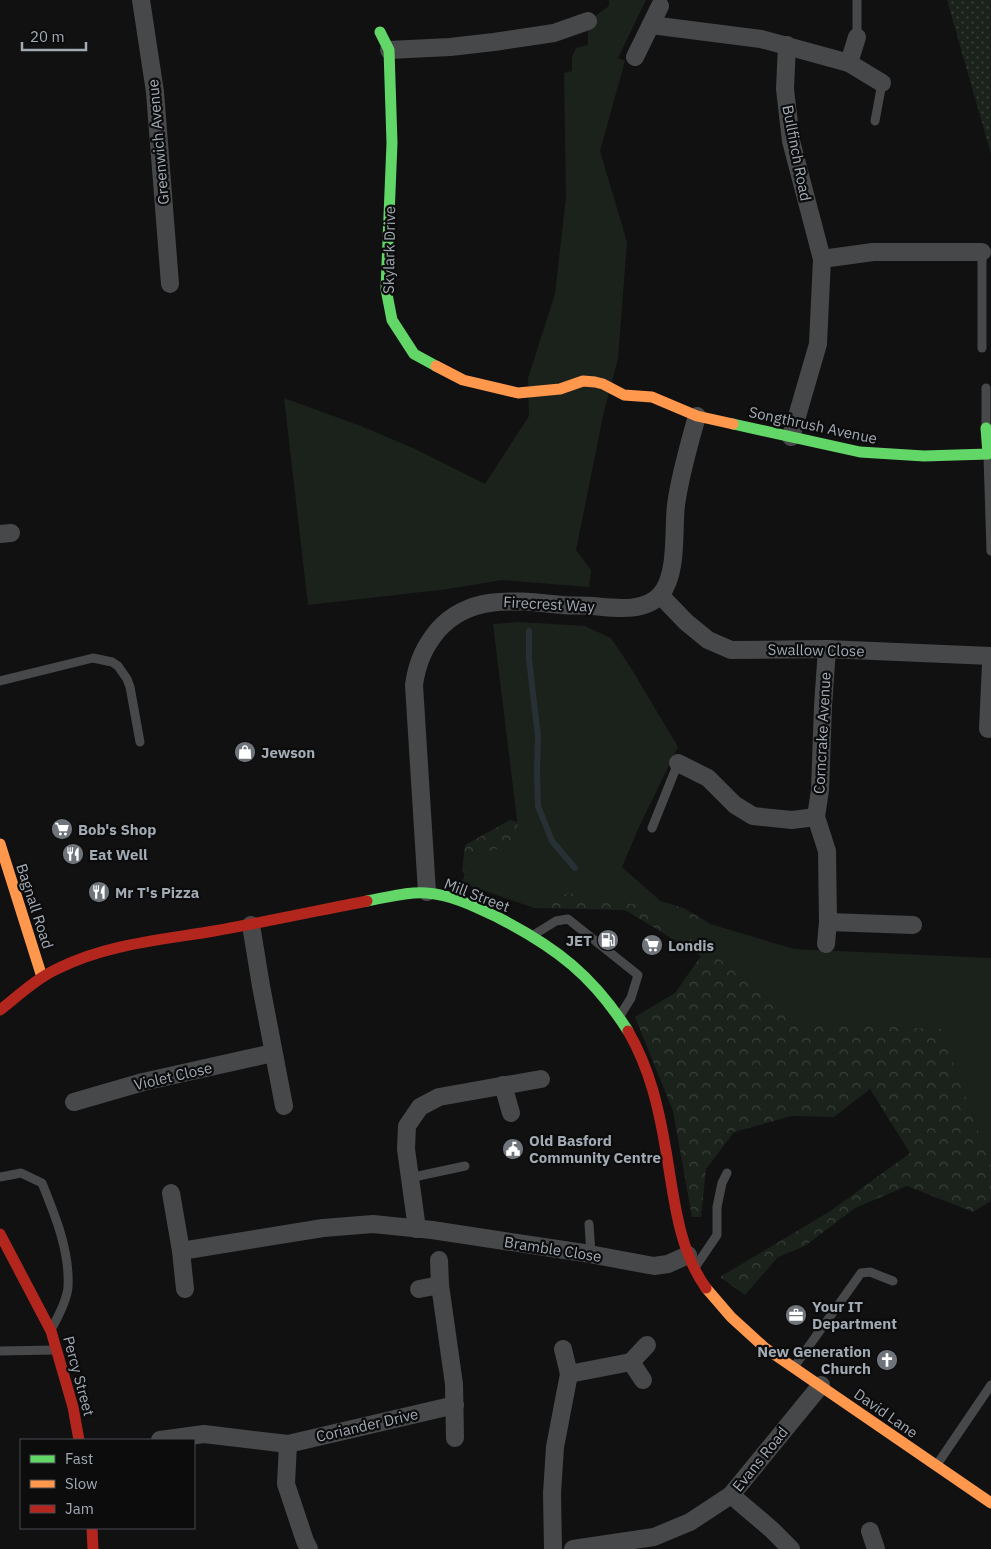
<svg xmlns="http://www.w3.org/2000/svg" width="991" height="1549" font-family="'IBM Plex Sans',sans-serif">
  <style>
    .grass { fill: url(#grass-dots) }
    .forest { fill: url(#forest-crowns) }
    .park { fill: #1b221c }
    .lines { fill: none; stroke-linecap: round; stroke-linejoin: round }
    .stream { stroke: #273135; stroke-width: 6 }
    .lane { stroke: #46484a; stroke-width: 9 }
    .street { stroke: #46484a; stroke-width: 18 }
    .fast { stroke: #63d668; stroke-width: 11 }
    .slow { stroke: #ff974d; stroke-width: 11 }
    .jam { stroke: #b3261e; stroke-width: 11 }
    .labels { text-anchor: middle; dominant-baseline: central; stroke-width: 4.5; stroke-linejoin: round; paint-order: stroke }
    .street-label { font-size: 15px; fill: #a2aab4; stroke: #0c0c0d }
    .poi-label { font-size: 15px; font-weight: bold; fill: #a2aab4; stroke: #0c0c0d; text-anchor: start }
  </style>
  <defs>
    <pattern id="grass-dots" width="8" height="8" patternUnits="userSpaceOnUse" patternTransform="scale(1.25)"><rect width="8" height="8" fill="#1b221c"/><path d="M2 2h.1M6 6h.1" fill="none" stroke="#393f3b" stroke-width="1.8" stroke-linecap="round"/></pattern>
    <pattern id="forest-crowns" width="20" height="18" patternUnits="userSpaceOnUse" patternTransform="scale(1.25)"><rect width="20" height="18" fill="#1b221c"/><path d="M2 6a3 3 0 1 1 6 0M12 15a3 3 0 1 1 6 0" fill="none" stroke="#393f3b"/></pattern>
  </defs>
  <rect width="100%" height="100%" fill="#111112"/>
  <polygon class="grass" points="947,0 991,0 991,154"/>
  <polygon class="forest" points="510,820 564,836 636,893 683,908 744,943 991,993 991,1201 973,1212 907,1186 855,1208 805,1246 778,1257 745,1295 720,1277 832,1210 910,1153 870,1089 834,1117 792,1116 734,1132 706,1169 701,1217 692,1217 673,1111 635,1017 675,993 701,956 625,910 534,908 462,872 465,845"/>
  <g class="park">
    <polygon points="609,0 646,0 618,58 625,61 600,151 627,242 618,359 604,411 576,550 591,570 589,587 502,580 448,589 308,605 284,398 361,426 413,448 485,484 529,416 528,378 555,294 566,197 564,73 572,71 572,57 576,48 588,45 588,21 609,6"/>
    <polygon points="519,622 585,626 611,638 631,668 678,747 639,827 622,867 674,913 794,949 991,958 991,1166 941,1029 795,1023 722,961 644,906 568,893 534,908 462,883 470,855 520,844 493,624"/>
  </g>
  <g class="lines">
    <polyline class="stream" points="529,631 529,659 538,737 537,770 538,806 552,841 575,868"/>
    <g class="lane">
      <polyline points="857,37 857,0"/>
      <polyline points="875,121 882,83"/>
      <polyline points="982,252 982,348"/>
      <polyline points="986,427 986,388"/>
      <polyline points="988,456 991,551"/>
      <polyline points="0,681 93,658 112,662 118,666 127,679 130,687 140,742"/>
      <polyline points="652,828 678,763"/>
      <polyline points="535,934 556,921 568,919 638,975 631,998 621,1014"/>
      <path d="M 0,1177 L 21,1173 L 42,1183 C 55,1215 70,1251 68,1287 C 67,1300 59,1315 53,1326"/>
      <polyline points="409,1178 465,1166"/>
      <polyline points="589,1224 591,1254"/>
      <polyline points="696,1266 717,1235 717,1207 722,1183 727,1173"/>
      <polyline points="0,1351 55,1350"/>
      <polyline points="794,1367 861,1273 870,1272 893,1281"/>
      <polyline points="938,1463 991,1385"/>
    </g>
    <g class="street">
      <polyline points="141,0 155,92 170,284"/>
      <polyline points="651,25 761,39 849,63"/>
      <polyline points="857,37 849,63 882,83"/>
      <polyline points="787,45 785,89 791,141 822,259 818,344 791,437"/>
      <polyline points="389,50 450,47 494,42 554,33 588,21"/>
      <polyline points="635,57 660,6"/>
      <polyline points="822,259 873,252 982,252"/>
      <polyline points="0,534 11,533"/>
      <polyline points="660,595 686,622 708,640 731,650 827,649 991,656"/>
      <polyline points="988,729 991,664"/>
      <polyline points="678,763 708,778 735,805 753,816 792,820 816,817"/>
      <path d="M 427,892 L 414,685 C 417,663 424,647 438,630 C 471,593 518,601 562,605 C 572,606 583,605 593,606 C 614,608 645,613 661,594 C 678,573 673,530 676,505 C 680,475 689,445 697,416"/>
      <polyline points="828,922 913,925"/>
      <polyline points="251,925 261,986 284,1106"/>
      <polyline points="826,944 828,922 827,851 816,817 820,790 823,706 827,649"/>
      <polyline points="503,1085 511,1113"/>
      <polyline points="74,1102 143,1082 273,1053"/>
      <polyline points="171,1193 181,1251 185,1289"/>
      <polyline points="417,1229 406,1149 407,1126 420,1107 439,1097 541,1079"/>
      <polyline points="181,1251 323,1228 373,1224 432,1230 584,1253 654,1266 668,1264 688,1255"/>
      <polyline points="439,1260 440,1285 454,1384 455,1438"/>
      <polyline points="419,1289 440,1285"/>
      <polyline points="569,1374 631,1362"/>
      <polyline points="643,1380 631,1362 647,1345"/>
      <polyline points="160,1440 204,1434 288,1444 455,1405"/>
      <polyline points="288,1444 286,1484 305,1541 309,1549"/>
      <polyline points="731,1495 771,1529 791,1549"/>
      <polyline points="870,1531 876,1549"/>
      <polyline points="553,1549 552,1493 555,1447 569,1374 563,1349"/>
      <polyline points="573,1549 654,1537 690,1522 731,1495 821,1385"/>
    </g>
    <g class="fast">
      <polyline points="380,32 389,50 392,143 386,289 392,320 414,354 436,366"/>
      <polyline points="733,424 860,452 924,456 988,454 986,428"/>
      <path d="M 367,901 C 386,898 408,891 427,893 C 453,895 476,907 499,918 C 557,948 593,976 628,1031"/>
    </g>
    <g class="slow">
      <polyline points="436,366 463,380 518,393 560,389 583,381 595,382 603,384 624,395 652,397 697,416 733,424"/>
      <polyline points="0,844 42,977"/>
      <polyline points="706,1288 731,1317 765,1348 991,1503"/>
    </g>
    <g class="jam">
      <path d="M 0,1010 C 19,995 37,978 59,968 C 107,944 162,940 214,931 C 265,922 316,911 367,901"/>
      <path d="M 628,1031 C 650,1069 659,1109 666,1151 C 674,1197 678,1249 706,1288"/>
      <polyline points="0,1234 51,1331 73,1407 79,1440"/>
      <polyline points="92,1528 93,1549"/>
    </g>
  </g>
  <defs>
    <g id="shop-disc" transform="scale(1.125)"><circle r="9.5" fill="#6f747b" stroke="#0c0c0d"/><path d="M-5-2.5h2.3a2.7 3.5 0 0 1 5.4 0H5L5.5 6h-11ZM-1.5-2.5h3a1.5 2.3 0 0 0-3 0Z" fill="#fff"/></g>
    <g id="supermarket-disc" transform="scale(1.125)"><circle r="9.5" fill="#6f747b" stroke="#0c0c0d"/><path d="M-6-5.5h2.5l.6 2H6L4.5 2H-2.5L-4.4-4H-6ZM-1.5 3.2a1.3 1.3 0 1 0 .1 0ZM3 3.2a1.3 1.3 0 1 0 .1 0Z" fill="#fff"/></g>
    <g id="restaurant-disc" transform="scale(1.125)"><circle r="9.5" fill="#6f747b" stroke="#0c0c0d"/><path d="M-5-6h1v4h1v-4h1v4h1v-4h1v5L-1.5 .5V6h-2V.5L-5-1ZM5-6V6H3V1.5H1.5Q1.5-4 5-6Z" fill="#fff"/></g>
    <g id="fuel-disc" transform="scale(1.125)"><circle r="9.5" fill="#6f747b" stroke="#0c0c0d"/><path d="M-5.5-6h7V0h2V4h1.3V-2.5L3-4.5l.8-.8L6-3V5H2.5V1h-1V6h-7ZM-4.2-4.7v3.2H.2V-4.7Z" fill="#fff"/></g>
    <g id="civic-disc" transform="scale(1.125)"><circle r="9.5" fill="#6f747b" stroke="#0c0c0d"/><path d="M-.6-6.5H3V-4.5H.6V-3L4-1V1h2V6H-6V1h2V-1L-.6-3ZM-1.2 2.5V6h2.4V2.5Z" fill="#fff"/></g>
    <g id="office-disc" transform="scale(1.125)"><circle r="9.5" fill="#6f747b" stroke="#0c0c0d"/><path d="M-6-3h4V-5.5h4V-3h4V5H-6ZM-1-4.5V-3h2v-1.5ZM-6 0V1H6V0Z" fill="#fff"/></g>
    <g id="church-disc" transform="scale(1.125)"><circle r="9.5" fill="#6f747b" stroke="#0c0c0d"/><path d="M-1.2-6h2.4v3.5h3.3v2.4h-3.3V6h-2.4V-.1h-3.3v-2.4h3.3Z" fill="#fff"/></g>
  </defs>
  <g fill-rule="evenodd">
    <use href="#shop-disc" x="245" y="752"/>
    <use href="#supermarket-disc" x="62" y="829"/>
    <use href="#restaurant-disc" x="73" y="854"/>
    <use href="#restaurant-disc" x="99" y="892"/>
    <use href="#fuel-disc" x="608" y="940"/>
    <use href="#supermarket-disc" x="652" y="945"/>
    <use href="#civic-disc" x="513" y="1149"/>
    <use href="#office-disc" x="796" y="1315"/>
    <use href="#church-disc" x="887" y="1360"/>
  </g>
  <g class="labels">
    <g class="street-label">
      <text transform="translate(158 142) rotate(-95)">Greenwich Avenue</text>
      <text transform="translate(797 153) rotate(79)">Bullfinch Road</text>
      <text transform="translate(389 250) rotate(-89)">Skylark Drive</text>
      <text transform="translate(813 425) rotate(12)">Songthrush Avenue</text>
      <text transform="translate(549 604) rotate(3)">Firecrest Way</text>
      <text transform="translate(816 650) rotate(1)">Swallow Close</text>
      <text transform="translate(822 733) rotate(-87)">Corncrake Avenue</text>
      <text transform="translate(477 895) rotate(21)">Mill Street</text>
      <text transform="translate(35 906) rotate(72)">Bagnall Road</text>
      <text transform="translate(173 1076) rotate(-13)">Violet Close</text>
      <text transform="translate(553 1249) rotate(9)">Bramble Close</text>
      <text transform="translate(79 1376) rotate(75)">Percy Street</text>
      <text transform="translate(886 1413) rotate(35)">David Lane</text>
      <text transform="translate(367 1425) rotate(-13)">Coriander Drive</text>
      <text transform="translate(760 1459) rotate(-51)">Evans Road</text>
    </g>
    <g class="poi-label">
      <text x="261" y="752">Jewson</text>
      <text x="78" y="829">Bob's Shop</text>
      <text x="89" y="854">Eat Well</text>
      <text x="115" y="892">Mr T's Pizza</text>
      <text x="592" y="940" text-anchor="end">JET</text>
      <text x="668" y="945">Londis</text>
      <text x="529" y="1140">Old Basford<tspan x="529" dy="17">Community Centre</tspan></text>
      <text x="812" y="1306">Your IT<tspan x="812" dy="17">Department</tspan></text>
      <text x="871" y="1351" text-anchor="end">New Generation<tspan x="871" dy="17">Church</tspan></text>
    </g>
  </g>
  <rect x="20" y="1439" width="175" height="90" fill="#0c0c0d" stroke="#484b50"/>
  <rect x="30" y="1455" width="25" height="8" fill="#63d668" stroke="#484b50"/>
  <text x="65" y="1464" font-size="15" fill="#a2aab4">Fast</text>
  <rect x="30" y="1480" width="25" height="8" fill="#ff974d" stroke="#484b50"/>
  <text x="65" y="1489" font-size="15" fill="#a2aab4">Slow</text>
  <rect x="30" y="1505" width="25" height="8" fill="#b3261e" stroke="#484b50"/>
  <text x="65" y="1514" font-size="15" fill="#a2aab4">Jam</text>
  <path d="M22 42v8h64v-8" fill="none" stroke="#a2aab4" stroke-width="2.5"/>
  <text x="30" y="42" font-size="15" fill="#a2aab4" stroke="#0c0c0d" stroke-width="4" paint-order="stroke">20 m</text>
</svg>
